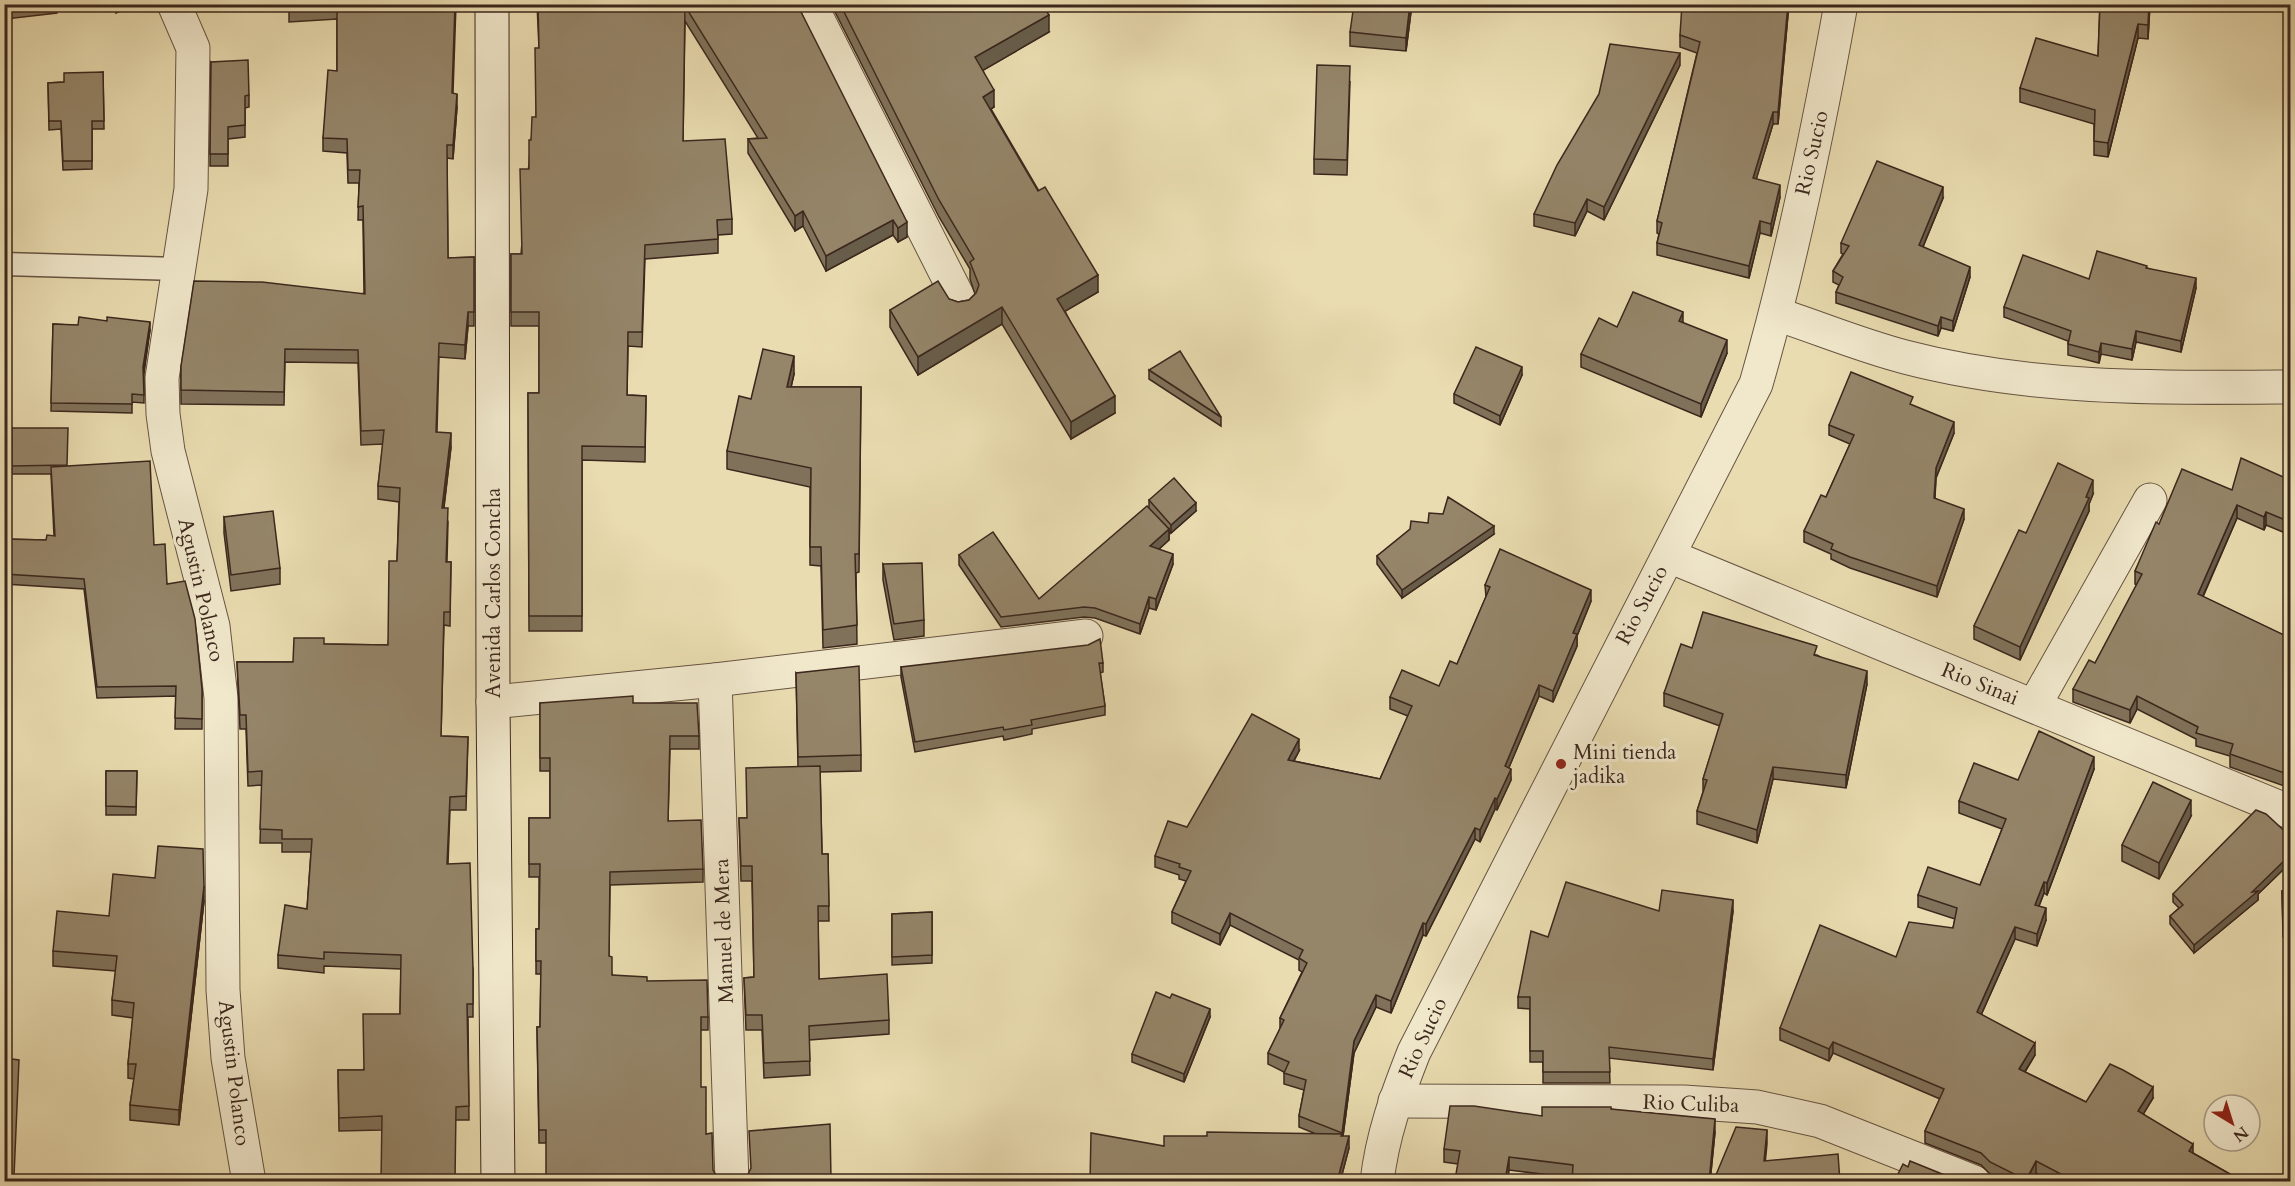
<svg xmlns="http://www.w3.org/2000/svg" width="2295" height="1186" font-family="Cardo,serif">
  <style>
    .lines { fill: none; stroke-linecap: round; stroke-linejoin: round }
    .lane-casing { stroke: #665442; stroke-width: 25 }
    .street-casing { stroke: #665442; stroke-width: 35 }
    .secondary-casing { stroke: #3b271d; stroke-width: 35 }
    .lane { stroke: #f1e8cc; stroke-width: 22 }
    .street { stroke: #f1e8cc; stroke-width: 33 }
    .secondary { stroke: #f1e8cc; stroke-width: 33 }
    .wall { fill: #80725a; stroke: #3b271d; stroke-width: 1.5 }
    .shaded-wall { fill: #685d4a; stroke: #3b271d; stroke-width: 1.5 }
    .building { fill: #958569; stroke: #3b271d; stroke-width: 1.5 }
    .poi-dot { fill: #8f2418; stroke: #f1e8cc; stroke-width: 2 }
    .labels { text-anchor: middle; dominant-baseline: central; stroke-width: 6; stroke-linejoin: round; paint-order: stroke }
    .street-label { font-size: 21px; fill: #3b271d; stroke: #f1e8cc }
    .poi-label { font-size: 21px; fill: #3b271d; stroke: #f1e8cc; text-anchor: start }
  </style>
  <rect width="100%" height="100%" fill="#e9dcb0"/>
  <filter id="stains"><feTurbulence type="fractalNoise" baseFrequency=".00333" numOctaves="4"/><feColorMatrix values="0 0 0 0 .2 0 0 0 0 .09 0 0 0 0 .02 0 0 0 .5 -.17"/></filter>
  <radialGradient id="worn" r=".72"><stop offset=".6" stop-color="#630" stop-opacity="0"/><stop offset="1" stop-color="#630" stop-opacity=".3"/></radialGradient>
  <g class="lines">
    <g class="lane-casing">
      <polyline id="lane" points="4,264 178,269"/>
    </g>
    <g class="street-casing">
      <g id="street">
        <polyline points="174,4 193,48 191,189 162,378 163,414 168,451 213,626 221,698 223,990 228,1058 249,1182"/>
        <polyline points="810,4 960,301"/>
        <path d="M 1776,314 C 1819,328 1862,346 1905,357 C 2031,390 2161,388 2290,387"/>
        <polyline points="1669,556 2290,812"/>
        <polyline points="715,680 732,1182"/>
        <polyline points="493,702 715,680 1086,636"/>
        <polyline points="2034,706 2150,500"/>
        <polyline points="1395,1101 1684,1102 1757,1107 1820,1121 1974,1182"/>
        <path d="M 1377,1182 C 1382,1136 1397,1095 1414,1052 L 1756,384 C 1792,259 1818,132 1841,4"/>
      </g>
    </g>
    <g class="secondary-casing">
      <polyline id="secondary" points="492,4 493,702 498,1182"/>
    </g>
    <use href="#lane" class="lane"/>
    <use href="#street" class="street"/>
    <use href="#secondary" class="secondary"/>
  </g>
  <g class="wall">
    <polygon points="4,4 75,4 57,8 57,13 6,19"/>
    <polygon points="289,4 456,4 453,93 457,107 453,159 447,158 448,258 474,257 474,326 468,326 465,359 439,357 437,432 451,447 444,508 448,522 447,562 451,562 450,626 444,625 441,736 468,737 466,810 450,810 448,864 473,969 473,1017 468,1017 469,1120 456,1120 382,1130 339,1131 338,1070 363,1070 400,1014 401,969 324,966 324,973 278,968 278,955 307,909 311,852 282,852 282,843 260,843 262,785 248,786 246,729 240,729 237,662 293,662 324,644 388,645 397,561 399,502 378,499 378,486 383,444 361,445 358,363 285,362 284,405 181,404 181,366 364,293 363,220 358,220 359,183 348,183 347,153 323,151 323,138 337,71 337,19 289,22"/>
    <polygon points="537,4 797,4 907,237 898,242 893,235 826,271 803,226 795,231 748,153 748,139 758,138 685,21 683,141 732,219 732,234 718,235 718,253 645,259 642,347 628,346 627,395 646,396 645,462 582,460 582,631 529,631 528,393 539,393 539,326 511,326 511,254 521,254 531,140 536,117 539,48"/>
    <polygon points="831,4 985,4 988,11 1049,32 983,70 994,107 991,109 1098,292 1065,311 1115,413 1071,439 1002,324 918,375 890,327 890,310 949,299 958,302 969,300 975,294 970,279 970,269 939,217"/>
    <polygon points="1412,4 1406,51 1350,46 1350,32"/>
    <polygon points="1789,4 1778,124 1773,124 1756,179 1780,197 1771,236 1760,233 1749,278 1657,255 1657,243 1659,234 1657,233 1657,221 1697,53 1680,47 1680,35"/>
    <polygon points="2100,4 2150,4 2148,39 2138,38 2108,157 2094,155 2094,124 2020,102 2020,88 2098,56"/>
    <polygon points="211,62 249,95 249,107 245,108 245,137 228,139 228,166 210,166"/>
    <polygon points="1680,65 1604,220 1587,211 1575,236 1534,226 1534,214"/>
    <polygon points="103,72 104,129 92,129 92,169 63,170 61,129 49,130 48,83 64,82"/>
    <polygon points="1350,81 1347,175 1314,174 1314,159"/>
    <polygon points="1943,198 1923,247 1970,277 1953,331 1941,328 1938,336 1836,303 1836,292 1839,285 1833,282 1833,271 1843,254 1841,253 1841,243"/>
    <polygon points="2147,268 2196,288 2181,352 2136,342 2132,360 2101,354 2099,363 2068,355 2068,341 2004,317 2004,307 2089,279"/>
    <polygon points="1683,323 1727,353 1701,417 1581,367 1581,354 1617,327"/>
    <polygon points="53,324 150,330 144,374 144,403 132,402 132,413 51,411"/>
    <polygon points="1149,370 1221,417 1221,426 1149,379"/>
    <polygon points="794,374 791,387 861,387 859,572 856,573 857,644 823,648 821,566 810,565 810,487 727,469 727,451 751,399"/>
    <polygon points="1522,375 1500,425 1454,403 1454,394"/>
    <polygon points="1913,406 1954,433 1936,478 1935,498 1964,519 1937,597 1850,568 1831,559 1831,554 1804,542 1804,531 1826,497 1850,444 1829,435 1829,425"/>
    <polygon points="12,428 67,466 154,545 202,689 202,729 175,729 176,696 97,698 84,589 4,584 4,539 46,540 54,536 51,474 12,474"/>
    <polygon points="2290,480 2290,535 2266,525 2264,530 2237,518 2203,597 2290,638 2290,788 2230,767 2230,756 2196,746 2196,739 2137,709 2130,723 2073,702 2073,689 2095,663 2137,585 2135,584 2135,571 2159,524 2232,490"/>
    <polygon points="2093,494 2089,504 2089,511 2020,660 1974,639 1974,626 2026,533"/>
    <polygon points="1149,500 1196,511 1171,533 1169,531 1169,540 1159,549 1173,564 1156,610 1149,608 1140,634 1095,618 1084,617 1001,627 959,565 959,555 1039,599 1149,508"/>
    <polygon points="1443,514 1494,534 1402,598 1377,564 1377,556"/>
    <polygon points="224,517 280,568 280,584 231,591 224,533"/>
    <polygon points="883,564 924,620 924,636 894,640 883,580"/>
    <polygon points="1485,585 1591,601 1577,636 1577,646 1553,702 1539,696 1509,767 1511,780 1497,810 1495,809 1480,842 1475,839 1426,936 1423,935 1391,1013 1376,1007 1354,1053 1343,1136 1349,1148 1340,1182 1090,1182 1164,1146 1207,1136 1316,1134 1299,1127 1299,1116 1304,1090 1284,1084 1284,1072 1268,1064 1268,1053 1280,1029 1280,1018 1302,972 1299,970 1299,960 1230,925 1220,945 1172,923 1172,912 1186,881 1179,879 1179,875 1155,867 1155,856 1187,827 1299,751 1294,761 1380,779 1408,716 1390,709 1390,697 1439,686 1457,664 1486,597"/>
    <polygon points="1692,648 1817,655 1867,684 1846,788 1773,779 1757,843 1697,824 1697,811 1703,792 1703,779 1720,726 1664,706 1664,693"/>
    <polygon points="1103,663 1103,672 1100,673 1105,706 1105,715 1032,729 1032,734 1004,740 1003,736 915,752 901,677 901,667"/>
    <polygon points="796,673 861,755 861,771 820,772 822,854 828,854 829,921 818,921 819,979 889,1020 889,1034 809,1040 810,1075 764,1078 762,1030 746,1030 744,978 754,977 752,881 741,881 739,818 747,818 798,766"/>
    <polygon points="540,703 633,703 699,736 699,749 670,749 668,821 703,869 703,882 610,885 609,956 612,975 647,981 708,1017 708,1030 701,1030 546,1143 539,1143 537,1027 540,1027 541,974 536,974 536,929 539,929 539,877 529,877 529,818 550,818 550,771 540,771"/>
    <polygon points="2094,769 2047,895 2044,893 2039,906 2046,920 2037,946 2015,939 1981,1015 2035,1055 2025,1072 2086,1102 2153,1098 2143,1114 2193,1153 2244,1182 2053,1182 2036,1173 2031,1182 2006,1182 1990,1174 1981,1165 1925,1143 1925,1131 1940,1099 1833,1053 1829,1061 1780,1040 1780,1028 1896,957 1953,928 1955,919 1918,907 1918,895 1980,885 2002,829 1959,813 1959,801 2018,780"/>
    <polygon points="106,771 137,771 136,815 106,815"/>
    <polygon points="2191,816 2159,879 2122,861 2122,845"/>
    <polygon points="2290,836 2290,863 2258,894 2258,900 2194,953 2170,924 2170,916 2179,908 2173,902 2173,894"/>
    <polygon points="2282,891 2290,891 2290,937 2283,937"/>
    <polygon points="204,901 179,1125 130,1120 130,1105 134,1079 128,1078 128,1064 133,1018 112,1015 112,1000 116,971 53,966 53,951 109,916"/>
    <polygon points="1659,911 1733,911 1713,1070 1609,1058 1610,1083 1543,1083 1543,1062 1530,1062 1530,1009 1518,1008 1518,997 1548,937"/>
    <polygon points="932,912 932,963 892,965 892,914"/>
    <polygon points="1210,1017 1184,1082 1132,1062 1132,1054"/>
    <polygon points="1611,1109 1715,1132 1710,1182 1572,1182 1573,1178 1509,1170 1507,1182 1456,1182 1458,1164 1444,1162 1444,1149 1542,1116"/>
  </g>
  <g class="shaded-wall">
    <polygon points="57,4 75,4 57,8"/>
    <polygon points="116,4 135,4 116,13"/>
    <polygon points="1410,4 1412,4 1406,51 1406,38"/>
    <polygon points="1788,4 1789,4 1778,124 1778,112"/>
    <polygon points="2149,4 2150,4 2148,39 2148,25"/>
    <polygon points="1049,15 1049,32 975,75 975,57"/>
    <polygon points="2138,24 2138,38 2108,157 2108,143"/>
    <polygon points="1680,53 1680,65 1604,220 1604,207"/>
    <polygon points="994,90 994,107 983,114 983,97"/>
    <polygon points="457,94 457,107 453,159 453,145"/>
    <polygon points="1773,112 1773,124 1753,190 1753,178"/>
    <polygon points="1780,185 1780,197 1771,236 1771,224"/>
    <polygon points="1943,187 1943,198 1919,256 1919,245"/>
    <polygon points="1587,199 1587,211 1575,236 1575,223"/>
    <polygon points="803,211 803,226 795,231 795,216"/>
    <polygon points="893,220 893,235 826,271 826,256"/>
    <polygon points="1760,221 1760,233 1749,278 1749,266"/>
    <polygon points="907,222 907,237 898,242 898,228"/>
    <polygon points="1970,267 1970,277 1953,331 1953,321"/>
    <polygon points="1098,275 1098,292 1057,316 1057,299"/>
    <polygon points="2196,278 2196,288 2181,352 2181,341"/>
    <polygon points="1002,307 1002,324 918,375 918,357"/>
    <polygon points="468,312 468,326 465,359 465,345"/>
    <polygon points="1683,312 1683,325 1679,321"/>
    <polygon points="1941,317 1941,328 1938,336 1938,326"/>
    <polygon points="150,322 150,330 143,375 143,367"/>
    <polygon points="2136,331 2136,342 2132,360 2132,349"/>
    <polygon points="1727,340 1727,353 1701,417 1701,404"/>
    <polygon points="2101,343 2101,354 2099,363 2099,352"/>
    <polygon points="794,356 794,374 787,405 787,387"/>
    <polygon points="1522,367 1522,375 1500,425 1500,416"/>
    <polygon points="1115,396 1115,413 1071,439 1071,422"/>
    <polygon points="1954,422 1954,433 1936,478 1934,508 1934,498 1936,468"/>
    <polygon points="451,433 451,447 442,522 442,508"/>
    <polygon points="2093,480 2093,494 2089,504 2089,511 2020,660 2020,647"/>
    <polygon points="1196,503 1196,511 1171,533 1171,525"/>
    <polygon points="2237,505 2237,518 2198,607 2198,594"/>
    <polygon points="1964,509 1964,519 1937,597 1937,586"/>
    <polygon points="2266,512 2266,525 2264,530 2264,517"/>
    <polygon points="1494,526 1494,534 1402,598 1402,590"/>
    <polygon points="1169,529 1169,540 1150,557 1150,546"/>
    <polygon points="1173,554 1173,564 1156,610 1156,599"/>
    <polygon points="1591,590 1591,601 1577,636 1577,646 1553,702 1553,691 1573,633"/>
    <polygon points="1149,597 1149,608 1140,634 1140,624"/>
    <polygon points="1867,671 1867,684 1846,788 1846,775"/>
    <polygon points="1539,685 1539,696 1505,777 1505,766"/>
    <polygon points="2137,696 2137,709 2130,723 2130,710"/>
    <polygon points="1299,739 1299,751 1288,771 1288,760"/>
    <polygon points="2094,757 2094,769 2047,895 2047,883"/>
    <polygon points="1773,767 1773,779 1757,843 1757,830"/>
    <polygon points="1511,769 1511,780 1497,810 1497,799"/>
    <polygon points="1495,798 1495,809 1480,842 1480,830"/>
    <polygon points="2191,800 2191,816 2159,879 2159,863"/>
    <polygon points="1475,828 1475,839 1426,936 1426,924"/>
    <polygon points="2290,855 2290,863 2258,894 2258,900 2194,953 2194,945"/>
    <polygon points="2044,882 2044,893 2035,916 2035,905"/>
    <polygon points="204,886 204,901 179,1125 179,1110"/>
    <polygon points="1733,900 1733,911 1713,1070 1713,1059"/>
    <polygon points="2046,908 2046,920 2037,946 2037,934"/>
    <polygon points="1230,913 1230,925 1220,945 1220,934"/>
    <polygon points="1423,923 1423,935 1391,1013 1391,1001"/>
    <polygon points="2015,927 2015,939 1977,1024 1977,1012"/>
    <polygon points="1376,995 1376,1007 1354,1053 1342,1144 1342,1133 1354,1041"/>
    <polygon points="1210,1009 1210,1017 1184,1082 1184,1074"/>
    <polygon points="1833,1042 1833,1053 1829,1061 1829,1049"/>
    <polygon points="2035,1043 2035,1055 2019,1081 2019,1069"/>
    <polygon points="2153,1087 2153,1098 2138,1123 2138,1111"/>
    <polygon points="1715,1119 1715,1132 1710,1182 1709,1182"/>
    <polygon points="1767,1130 1767,1144 1764,1175 1764,1161"/>
    <polygon points="1349,1136 1349,1148 1340,1182 1337,1182"/>
    <polygon points="2193,1144 2193,1156 2189,1151"/>
    <polygon points="1509,1157 1509,1170 1507,1182 1505,1182"/>
    <polygon points="2036,1161 2036,1173 2031,1182 2026,1182"/>
  </g>
  <g class="building">
    <polygon points="289,4 455,4 452,93 457,94 453,145 447,145 448,258 474,257 474,312 468,312 465,345 439,343 436,432 451,433 442,508 448,508 446,562 451,562 450,612 444,612 441,736 468,737 466,796 450,797 447,864 470,863 473,969 473,1004 467,1004 469,1106 456,1107 455,1182 381,1182 382,1116 339,1118 338,1070 364,1070 363,1014 400,1014 401,955 324,952 324,959 278,955 285,905 307,909 312,839 282,839 282,830 260,829 262,771 248,772 246,715 240,715 237,662 293,662 294,638 324,638 324,644 388,645 389,561 397,561 400,488 378,486 384,430 361,431 358,350 285,349 284,392 181,390 181,366 194,281 262,282 365,294 363,206 358,207 360,170 348,170 347,139 323,138 328,70 337,71 337,6 289,9"/>
    <polygon points="538,4 797,4 907,222 898,228 893,220 826,256 803,211 795,216 748,139 767,138 685,6 683,141 725,139 732,219 717,220 718,239 645,245 642,332 628,332 627,395 646,396 645,447 582,446 582,616 529,616 528,393 539,393 539,312 511,312 511,254 522,254 520,169 529,169 529,140 531,140 532,117 536,117 535,48 539,48"/>
    <polygon points="840,4 985,4 988,11 1000,4 1042,4 1049,15 975,57 994,90 983,97 1038,191 1045,187 1098,275 1057,299 1115,396 1071,422 1002,307 918,357 890,310 938,281 949,299 958,302 969,300 976,293 979,285 970,262 974,259 939,200"/>
    <polygon points="1354,4 1410,4 1406,38 1350,32"/>
    <polygon points="1682,4 1788,4 1778,112 1773,112 1753,178 1780,185 1771,224 1760,221 1749,266 1657,243 1662,223 1657,221 1700,42 1680,35"/>
    <polygon points="2100,4 2149,4 2148,25 2138,24 2108,143 2094,141 2095,110 2020,88 2036,38 2098,56"/>
    <polygon points="1610,44 1680,53 1604,207 1587,199 1575,223 1534,214 1557,165 1599,94"/>
    <polygon points="248,60 249,95 245,96 245,125 228,127 228,154 210,154 211,62"/>
    <polygon points="1317,65 1350,66 1347,160 1314,159"/>
    <polygon points="103,72 104,121 92,121 92,161 63,161 61,121 49,121 48,83 64,82 64,73"/>
    <polygon points="1877,161 1943,187 1919,245 1970,267 1953,321 1941,317 1938,326 1836,292 1843,277 1833,271 1849,246 1841,243"/>
    <polygon points="2097,251 2147,266 2146,268 2196,278 2181,341 2136,331 2132,349 2101,343 2099,352 2068,344 2071,331 2004,307 2023,255 2089,279"/>
    <polygon points="1633,292 1683,312 1679,321 1727,340 1701,404 1581,354 1599,318 1617,327"/>
    <polygon points="79,317 107,321 107,317 150,322 143,367 144,395 132,394 132,404 51,403 53,324 78,325"/>
    <polygon points="1476,347 1522,367 1500,416 1454,394"/>
    <polygon points="763,349 794,356 787,387 861,387 859,554 855,554 857,625 823,630 821,547 810,547 811,468 727,451 739,396 751,399"/>
    <polygon points="1180,351 1221,417 1149,370"/>
    <polygon points="1851,372 1913,397 1910,404 1954,422 1936,468 1934,498 1964,509 1937,586 1850,557 1831,549 1833,544 1804,531 1821,495 1826,497 1854,435 1829,425"/>
    <polygon points="12,428 68,428 67,465 12,466"/>
    <polygon points="2241,458 2290,480 2290,522 2266,512 2264,517 2237,505 2198,594 2290,638 2290,775 2230,754 2233,744 2196,733 2198,727 2137,696 2130,710 2073,689 2089,660 2095,663 2142,574 2135,571 2156,522 2159,524 2182,469 2232,490"/>
    <polygon points="150,461 154,545 165,544 167,584 185,581 195,619 202,689 202,719 175,718 176,686 97,687 84,579 4,574 4,539 46,540 47,535 55,536 51,467"/>
    <polygon points="2058,463 2093,480 2086,497 2089,498 2020,647 1974,626 2019,530 2026,533"/>
    <polygon points="1174,478 1196,503 1171,525 1149,500"/>
    <polygon points="1448,497 1494,526 1402,590 1377,556 1410,529 1411,521 1428,523 1429,513 1443,514"/>
    <polygon points="1147,506 1169,529 1150,546 1173,554 1156,599 1149,597 1140,624 1095,608 1084,607 1001,617 959,555 993,532 1039,599"/>
    <polygon points="273,511 280,568 231,575 224,517"/>
    <polygon points="1500,549 1591,590 1573,633 1577,634 1553,691 1539,685 1505,766 1511,769 1497,799 1495,798 1480,830 1475,828 1426,924 1423,923 1391,1001 1376,995 1354,1041 1342,1133 1299,1116 1306,1080 1284,1073 1289,1062 1268,1053 1284,1020 1280,1018 1307,963 1299,958 1303,950 1230,913 1220,934 1172,912 1191,871 1179,867 1180,864 1155,856 1168,821 1187,827 1252,714 1299,739 1288,760 1380,779 1412,706 1390,697 1402,670 1439,686 1450,661 1457,664 1490,587 1485,585"/>
    <polygon points="922,563 924,620 894,624 883,564"/>
    <polygon points="1703,612 1817,646 1814,655 1867,671 1846,775 1773,767 1757,830 1697,811 1707,780 1703,779 1723,714 1664,693 1681,644 1692,648"/>
    <polygon points="1100,639 1103,663 1099,663 1105,706 1031,720 1032,725 1004,730 1003,727 915,742 901,667 1088,645"/>
    <polygon points="859,666 861,755 798,757 796,673"/>
    <polygon points="633,696 633,703 697,703 699,736 670,736 668,821 701,820 703,869 610,872 609,956 612,957 612,975 647,977 647,981 707,980 708,1017 701,1017 701,1087 706,1087 706,1134 712,1133 713,1170 720,1182 546,1182 546,1130 539,1130 537,1027 540,1027 541,961 536,961 536,929 539,929 540,864 529,864 529,818 550,818 550,758 540,758 540,703"/>
    <polygon points="2039,731 2094,757 2047,883 2044,882 2035,905 2046,908 2037,934 2015,927 1977,1012 2035,1043 2019,1069 2086,1102 2110,1064 2123,1070 2153,1087 2138,1111 2193,1144 2189,1151 2244,1182 2076,1182 2036,1161 2026,1180 1990,1162 1981,1153 1925,1131 1944,1089 1833,1042 1829,1049 1780,1028 1820,925 1896,957 1909,922 1953,928 1957,908 1918,895 1928,867 1980,885 2006,819 1959,801 1974,763 2018,780"/>
    <polygon points="820,766 822,854 828,854 829,906 818,906 819,979 887,974 889,1020 809,1026 810,1061 764,1063 762,1015 746,1015 744,978 754,977 752,866 741,866 739,818 747,818 746,768"/>
    <polygon points="106,771 137,771 136,807 106,806"/>
    <polygon points="2153,782 2191,800 2159,863 2122,845"/>
    <polygon points="2256,810 2266,814 2290,836 2290,855 2252,892 2258,891 2194,945 2170,916 2183,905 2173,894"/>
    <polygon points="158,846 203,849 204,886 179,1110 130,1105 136,1064 128,1064 134,1003 112,1000 117,956 53,951 57,911 109,916 113,874 155,878"/>
    <polygon points="1566,882 1659,911 1662,890 1733,900 1713,1059 1609,1047 1610,1072 1543,1072 1543,1051 1530,1051 1530,997 1518,997 1531,931 1548,937"/>
    <polygon points="2282,891 2290,891 2290,929 2283,929"/>
    <polygon points="932,912 932,955 892,957 892,914"/>
    <polygon points="1156,992 1170,998 1172,994 1210,1009 1184,1074 1132,1054"/>
    <polygon points="4,1058 19,1060 14,1176 78,1182 4,1182"/>
    <polygon points="1450,1106 1474,1106 1542,1116 1542,1107 1611,1107 1611,1109 1715,1119 1709,1182 1572,1182 1573,1165 1509,1157 1505,1181 1456,1174 1460,1151 1444,1149"/>
    <polygon points="830,1124 831,1180 846,1180 846,1182 797,1182 797,1180 744,1182 751,1168 749,1131"/>
    <polygon points="1736,1127 1767,1130 1764,1161 1838,1154 1840,1182 1713,1182"/>
    <polygon points="1207,1132 1342,1134 1341,1136 1349,1136 1337,1182 1090,1182 1091,1133 1164,1146 1164,1136 1207,1136"/>
    <polygon points="1910,1161 1947,1176 1944,1182 1894,1182 1903,1164 1908,1167"/>
  </g>
  <circle class="poi-dot" cx="1561" cy="764" r="6"/>
  <g class="labels">
    <g class="street-label">
      <text transform="translate(1812 153) rotate(-77)">Rio Sucio</text>
      <text transform="translate(201 590) rotate(77)">Agustin Polanco</text>
      <text transform="translate(493 593) rotate(-90)">Avenida Carlos Concha</text>
      <text transform="translate(1642 605) rotate(-62)">Rio Sucio</text>
      <text transform="translate(1980 684) rotate(22)">Rio Sinai</text>
      <text transform="translate(724 931) rotate(-92)">Manuel de Mera</text>
      <text transform="translate(1423 1038) rotate(-65)">Rio Sucio</text>
      <text transform="translate(234 1073) rotate(83)">Agustin Polanco</text>
      <text transform="translate(1691 1104) rotate(2)">Rio Culiba</text>
    </g>
    <g class="poi-label">
      <text x="1573" y="752">Mini tienda<tspan x="1573" dy="24">jadika</tspan></text>
    </g>
  </g>
  <rect width="2295" height="1186" fill="none" stroke="#e9dcb0" stroke-width="24"/>
  <rect x="6" y="6" width="2283" height="1174" fill="none" stroke="#3b271d" stroke-width="3"/>
  <rect x="12" y="12" width="2271" height="1162" fill="none" stroke="#3b271d" stroke-width="1.5"/>
  <g transform="translate(2232 1123) rotate(142)"><circle r="28" fill="#f1e8cc" stroke="#a89b86" stroke-width="1.5"/>
  <path d="M0-4.5L10 22L0 15L-10 22Z" fill="#8f2418"/>
  <text y="-9" font-size="16" font-weight="bold" text-anchor="middle" fill="#3b271d">N</text>
  </g>
  <rect width="100%" height="100%" filter="url(#stains)"/>
  <rect width="100%" height="100%" fill="url(#worn)"/>
</svg>
